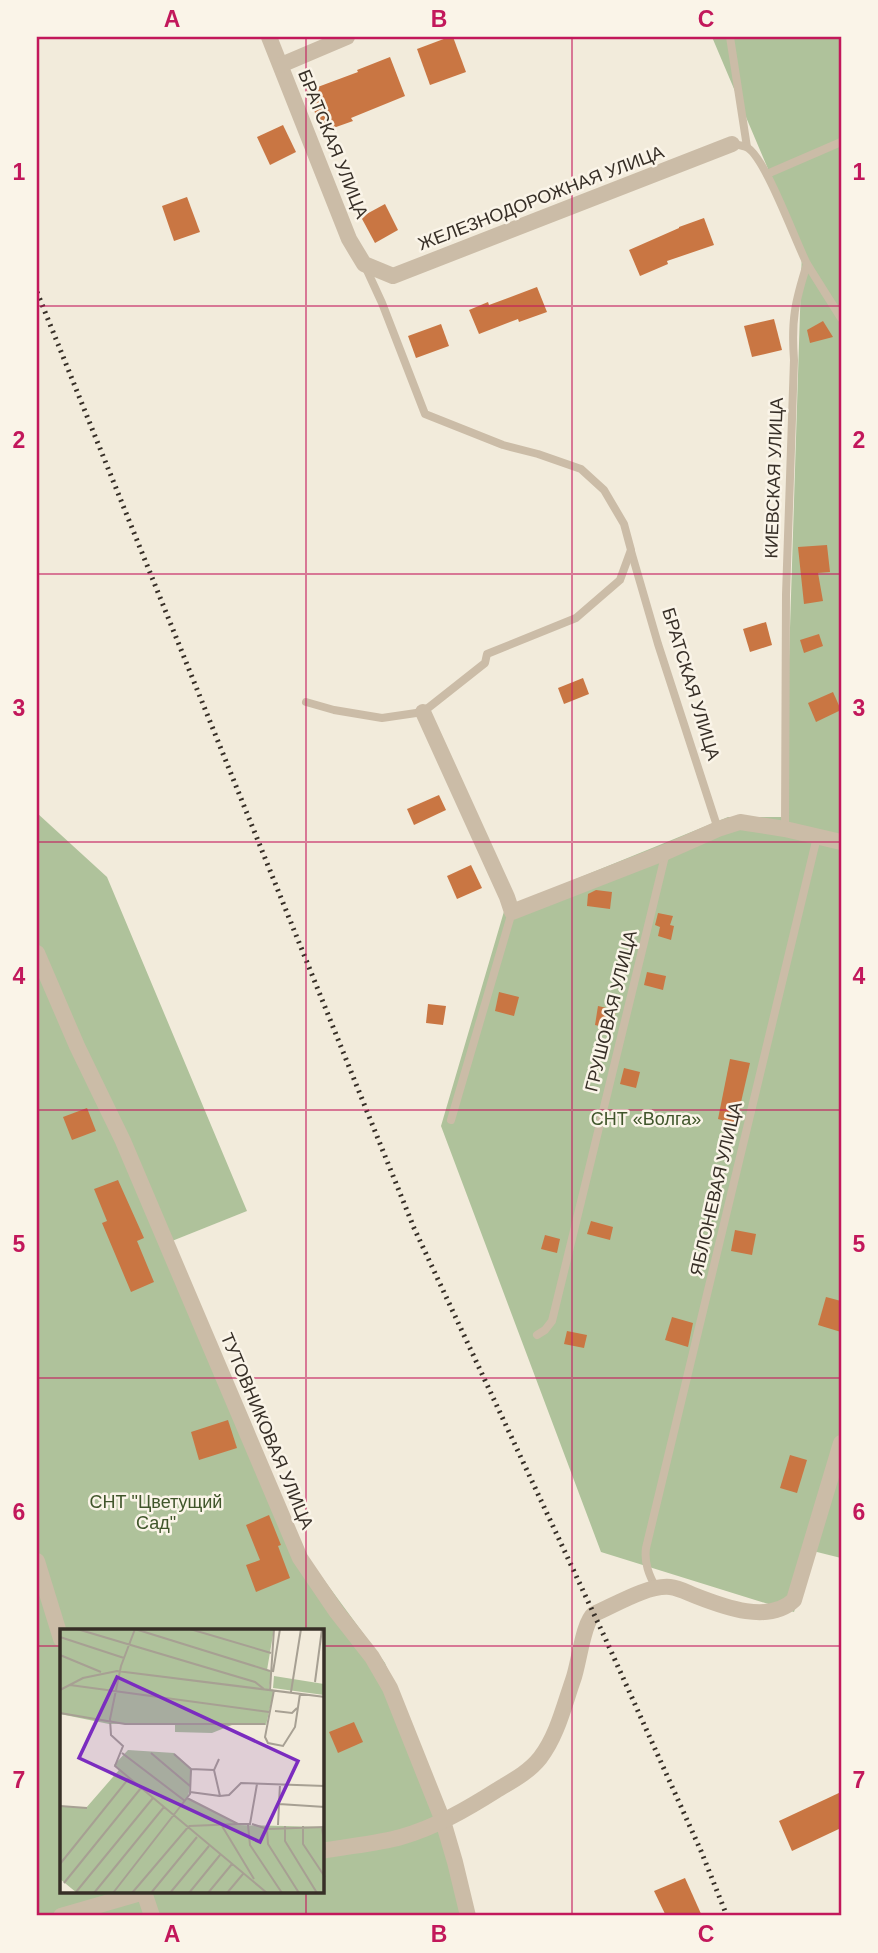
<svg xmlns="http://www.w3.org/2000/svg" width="878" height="1953" font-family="Helvetica,sans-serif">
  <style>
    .green { fill: #afc29b; fill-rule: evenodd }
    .building { fill: #c97643 }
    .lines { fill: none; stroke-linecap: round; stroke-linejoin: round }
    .service { stroke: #cbbca7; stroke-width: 8 }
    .minor { stroke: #cbbca7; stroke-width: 16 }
    .rail { stroke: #372f27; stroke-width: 5; stroke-dasharray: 2 5; stroke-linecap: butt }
    .grid { fill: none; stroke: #c2185b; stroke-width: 2; stroke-opacity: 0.55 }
    .labels { text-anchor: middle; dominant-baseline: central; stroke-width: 5; stroke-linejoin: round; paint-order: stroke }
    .street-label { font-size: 18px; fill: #372f27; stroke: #faf4e8 }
    .park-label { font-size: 18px; fill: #40562b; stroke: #faf4e8 }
    .inset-road { fill: none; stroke: #a7a093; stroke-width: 2 }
    .view { fill: #7b2cbf; fill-opacity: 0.15; stroke: #7b2cbf; stroke-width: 3.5 }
    .inset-edge { fill: none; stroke: #372f27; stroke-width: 3.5 }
    .neatline { fill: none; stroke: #c2185b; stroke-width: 2.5 }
    .grid-label { font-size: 23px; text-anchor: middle; font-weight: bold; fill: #c2185b }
  </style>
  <rect width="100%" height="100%" fill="#f2ebdb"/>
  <g class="green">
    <polygon points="712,37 841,37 841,1558 813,1551 794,1612 601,1552 441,1126 505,908 728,817 784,817 802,249"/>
    <path d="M 37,813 L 107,877 L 247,1211 L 167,1243 L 302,1550 L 385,1663 L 450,1824 L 472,1916 L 37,1916 ZM 61,1631 L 322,1631 L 322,1892 L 61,1892 Z"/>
  </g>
  <g class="building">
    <polygon points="449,37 453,37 466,72 430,85 417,49"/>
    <polygon points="390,57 405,96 351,118 353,121 322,132 307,91 358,72 357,70"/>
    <polygon points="283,125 296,152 270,165 257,137"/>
    <polygon points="187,197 200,232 174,241 162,206"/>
    <polygon points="385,204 398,230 375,243 361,217"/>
    <polygon points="704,218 714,245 667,261 668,264 640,276 629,250 679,228 679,227"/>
    <polygon points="537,287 547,312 519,322 518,319 479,334 469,310 488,302 489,305"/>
    <polygon points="774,319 782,350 752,357 744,326"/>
    <polygon points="823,321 833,337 810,343 807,330"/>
    <polygon points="441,324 449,346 416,358 408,336"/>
    <polygon points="827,545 830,572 818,573 823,601 804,604 798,547"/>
    <polygon points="766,622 772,645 750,652 743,629"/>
    <polygon points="819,634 823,646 804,653 800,640"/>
    <polygon points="583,678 589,694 564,704 558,688"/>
    <polygon points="833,692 841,710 816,722 808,703"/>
    <polygon points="439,795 446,810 414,825 407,809"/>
    <polygon points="471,865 482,888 457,899 447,876"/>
    <polygon points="596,890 612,892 610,909 587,906 588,894"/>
    <polygon points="658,913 673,916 670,925 674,926 671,940 658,936 660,927 655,925"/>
    <polygon points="647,972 666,976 663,990 644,985"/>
    <polygon points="499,992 519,997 514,1016 495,1011"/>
    <polygon points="428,1004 446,1006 443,1025 426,1023"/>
    <polygon points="598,1006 616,1010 612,1029 595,1025"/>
    <polygon points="730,1059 750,1063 736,1124 718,1119"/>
    <polygon points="624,1068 640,1072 636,1088 620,1084"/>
    <polygon points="87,1108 96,1131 72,1140 63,1117"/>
    <polygon points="118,1180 144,1238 137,1241 154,1282 131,1292 102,1223 107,1221 94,1189"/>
    <polygon points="591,1221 613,1227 610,1240 587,1234"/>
    <polygon points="735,1230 756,1234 752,1255 731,1251"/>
    <polygon points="545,1235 560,1239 557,1253 541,1249"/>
    <polygon points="826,1297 841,1301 841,1332 818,1325"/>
    <polygon points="672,1317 693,1323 688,1347 665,1340"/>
    <polygon points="567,1331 587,1335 584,1348 564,1344"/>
    <polygon points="228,1420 237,1448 199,1460 191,1432"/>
    <polygon points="790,1455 807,1460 797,1493 780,1488"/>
    <polygon points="269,1515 281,1545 278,1546 290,1578 256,1592 246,1565 260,1560 246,1525"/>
    <polygon points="354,1722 363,1742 338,1753 329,1732"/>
    <polygon points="841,1792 841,1828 792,1851 779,1821"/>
    <polygon points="685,1878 702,1916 666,1916 654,1891"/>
  </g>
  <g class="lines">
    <g class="service">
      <polyline points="730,37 747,147"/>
      <path d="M 732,144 C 737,145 744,145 748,148 C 766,160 795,240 807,264 C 795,302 791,320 794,360 L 786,595 L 785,829"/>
      <polyline points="767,174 841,142"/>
      <polyline points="807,264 841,318"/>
      <polyline points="631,551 658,644 718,829"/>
      <polyline points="306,702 334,710 382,718 423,712 485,663 487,654 576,618 620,580 631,550 624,524 604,490 581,469 538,454 503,445 425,414 382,303 365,266"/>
      <polyline points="451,1120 512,912"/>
      <polyline points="537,1335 545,1330 552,1321 666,852"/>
      <path d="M 656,1588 C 649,1575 644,1563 646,1548 L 817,837"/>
    </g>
    <g class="minor">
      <polyline points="269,37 349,239 364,264 393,276 732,144"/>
      <polyline points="281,65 347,37"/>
      <polyline points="423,712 507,897 512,912 666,852 718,829 740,822 785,829 841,842"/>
      <polyline points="37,953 77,1046 123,1141 300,1558 336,1611 372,1657 390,1688 443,1821 455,1862 468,1916"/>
      <polyline points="37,1561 61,1639"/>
      <path d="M 322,1851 C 348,1846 376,1844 401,1837 C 436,1827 467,1809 497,1790 C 512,1781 529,1772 540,1758 C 557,1736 564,1706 573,1680 C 579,1664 583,1622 594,1614 C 615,1605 647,1585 670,1587 C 679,1588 688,1593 696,1596 C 724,1607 769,1624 794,1600 L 841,1443"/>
      <polyline points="144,1892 152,1916"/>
      <polyline points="61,1916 144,1892"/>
    </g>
    <polyline class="rail" points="37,292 414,1228 606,1640 701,1851 727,1916"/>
  </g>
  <path class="grid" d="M 306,37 L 306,1631M 572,37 L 572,1916M 37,306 L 841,306M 37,574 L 841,574M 37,842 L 841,842M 37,1110 L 841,1110M 37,1378 L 841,1378M 37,1646 L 61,1646M 322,1646 L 841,1646M 306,1892 L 306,1916"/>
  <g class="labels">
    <g class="street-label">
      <text transform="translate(333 144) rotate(68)">БРАТСКАЯ УЛИЦА</text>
      <text transform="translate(541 198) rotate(-21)">ЖЕЛЕЗНОДОРОЖНАЯ УЛИЦА</text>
      <text transform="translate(774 478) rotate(-88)">КИЕВСКАЯ УЛИЦА</text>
      <text transform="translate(691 684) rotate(73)">БРАТСКАЯ УЛИЦА</text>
      <text transform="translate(611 1011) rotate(-76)">ГРУШОВАЯ УЛИЦА</text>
      <text transform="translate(716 1189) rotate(-77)">ЯБЛОНЕВАЯ УЛИЦА</text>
      <text transform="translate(267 1431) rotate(67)">ТУТОВНИКОВАЯ УЛИЦА</text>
    </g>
    <g class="park-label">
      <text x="646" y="1119">СНТ «Волга»</text>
      <text x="156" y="1502">СНТ "Цветущий<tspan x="156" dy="21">Сад"</tspan></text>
    </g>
  </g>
  <g transform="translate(60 1629)">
    <rect width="264" height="264" fill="#f2ebdb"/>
    <path d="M 0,0 L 214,0 L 207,41 L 212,42 L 209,60 L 214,61 L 206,96 L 172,96 L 152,104 L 115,103 L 115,94 L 49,95 L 0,85 ZM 214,47 L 264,55 L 264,66 L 213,59 ZM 68,121 L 114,124 L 132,140 L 128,170 L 180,196 L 264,198 L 264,264 L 17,264 L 0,250 L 0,177 L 26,179 L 59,141 L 54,136 Z" fill="#afc29b"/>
    <path class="inset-road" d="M 17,0 L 195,53 L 204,60M 75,0 L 61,37 L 50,90 L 51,106 L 63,117 L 55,137 L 207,264M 75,0 L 210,42M 130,0 L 211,24M 0,8 L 64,29M 0,26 L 41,43M 213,43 L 220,0M 255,53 L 262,0M 10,56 L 209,83M 0,61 L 23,49 L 57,42 L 265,68M 210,61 L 214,0M 214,61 L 205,108 L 208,114 L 223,117 L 235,98 L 240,65M 231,63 L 241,0M 215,82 L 232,84 L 237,79M 0,84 L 65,95 L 205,95M 62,124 L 125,172M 91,124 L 130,157M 114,125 L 131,140M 159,130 L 154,141 L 160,167 L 169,166 L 181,154 L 265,157M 131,140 L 154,141M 130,163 L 160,167M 127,169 L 178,195 L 190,195 L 197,155M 219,175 L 265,178M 0,177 L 27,179M 192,195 L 207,200 L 265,198M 188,196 L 190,216 L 222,264M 218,196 L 220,155M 129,197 L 178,195M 162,197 L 194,250M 225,197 L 225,212 L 257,264M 243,197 L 243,215 L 265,248M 262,198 L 265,221M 207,200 L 208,215 L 239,264M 0,235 L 69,149M 4,254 L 81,159M 16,263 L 93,169M 34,264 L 104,178M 53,264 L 130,165 L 131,140M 72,264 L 129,197M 91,264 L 137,208M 110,264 L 149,217M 129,264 L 160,226M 148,264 L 172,235M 167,264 L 183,245"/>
    <path class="view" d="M 57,48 L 238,132 L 200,213 L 19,129 Z"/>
    <rect width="264" height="264" class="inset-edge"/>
  </g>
  <rect width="878" height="1953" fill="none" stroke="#faf4e8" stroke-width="77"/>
  <rect x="38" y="38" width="802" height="1876" class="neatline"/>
  <g class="grid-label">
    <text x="172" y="27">A</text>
    <text x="439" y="27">B</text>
    <text x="706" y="27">C</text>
    <text x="19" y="180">1</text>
    <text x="859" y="180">1</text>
    <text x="19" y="448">2</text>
    <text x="859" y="448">2</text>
    <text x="19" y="716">3</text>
    <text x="859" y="716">3</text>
    <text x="19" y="984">4</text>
    <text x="859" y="984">4</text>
    <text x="19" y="1252">5</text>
    <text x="859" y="1252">5</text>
    <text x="19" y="1520">6</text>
    <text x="859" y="1520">6</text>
    <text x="19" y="1788">7</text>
    <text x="859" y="1788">7</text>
    <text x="172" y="1942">A</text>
    <text x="439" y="1942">B</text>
    <text x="706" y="1942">C</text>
  </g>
</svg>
